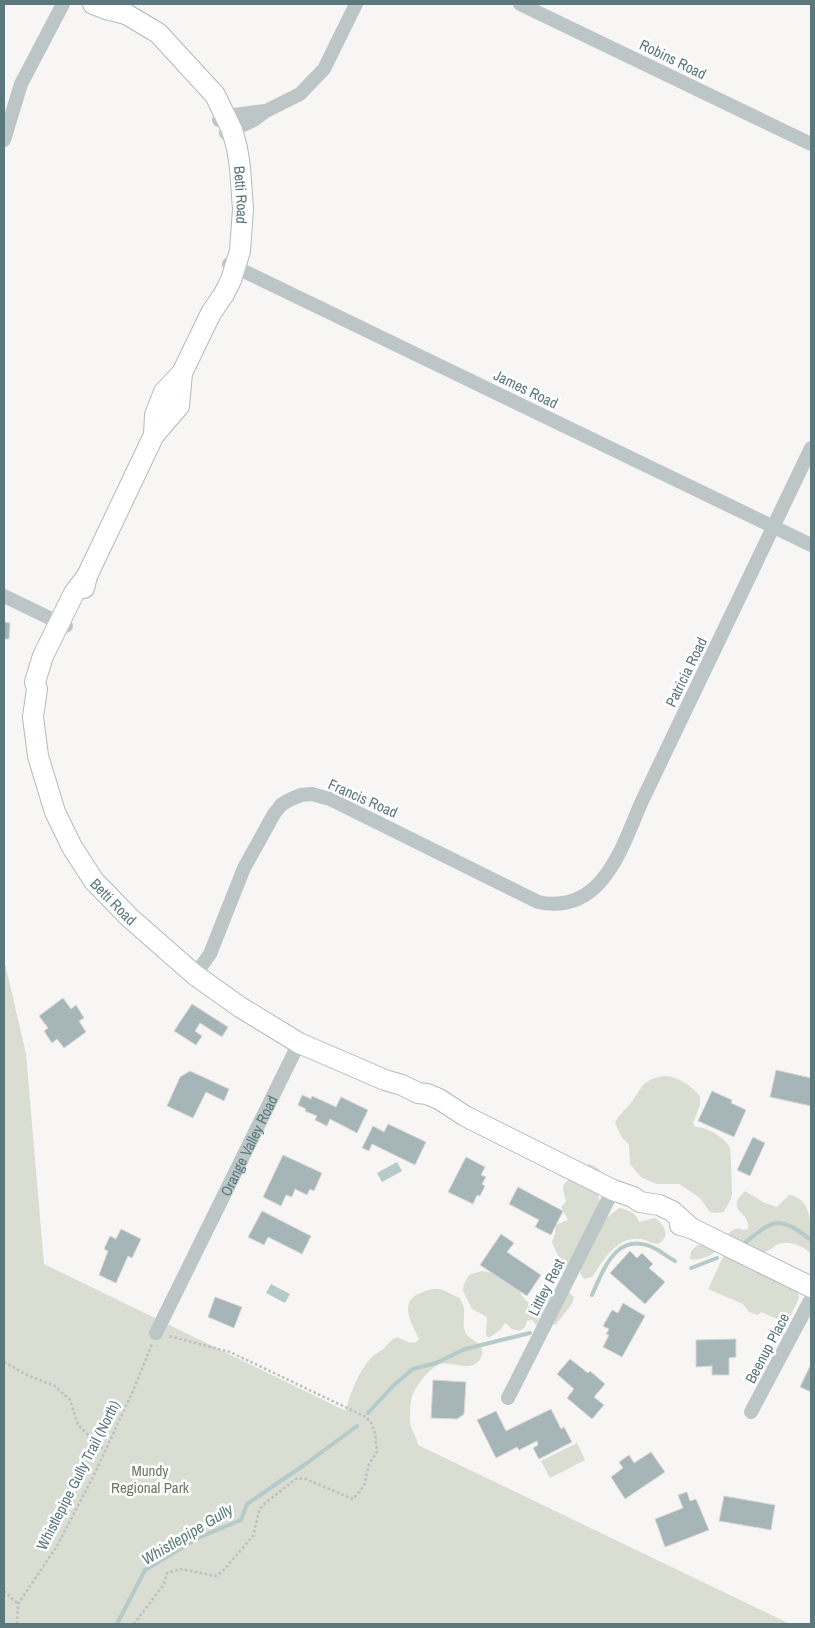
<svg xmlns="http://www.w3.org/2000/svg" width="815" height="1628" font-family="'Archivo Narrow',sans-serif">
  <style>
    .green { fill: #d9ddd2 }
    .water { fill: #b5cac9 }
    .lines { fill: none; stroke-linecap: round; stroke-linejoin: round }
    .stream { stroke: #b5cac9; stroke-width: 4 }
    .building { fill: #a6b5b7; stroke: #d9d8d6 }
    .secondary-casing { stroke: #afbbbc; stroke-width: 22 }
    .path { stroke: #bac0c1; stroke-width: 2.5; stroke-dasharray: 2.5 2.5; stroke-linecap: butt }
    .street { stroke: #bdc6c7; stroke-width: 14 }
    .secondary { stroke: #fff; stroke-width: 20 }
    .labels { text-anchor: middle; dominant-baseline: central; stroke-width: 5; stroke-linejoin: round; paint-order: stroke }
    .street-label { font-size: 15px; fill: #5b787c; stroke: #fff }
    .park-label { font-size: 15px; fill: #6c795f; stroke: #fff }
    .water-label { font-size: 16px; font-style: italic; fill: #5a7d7c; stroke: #fff }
  </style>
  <rect width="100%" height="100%" fill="#f7f6f4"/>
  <g class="green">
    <path d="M 4,959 L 26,1054 L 44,1264 L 346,1411 C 350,1393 359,1370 372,1357 C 375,1354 379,1352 382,1350 C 388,1345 390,1340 397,1337 L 410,1343 L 416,1342 L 419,1339 C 411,1322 397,1301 423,1292 C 427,1291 433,1288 438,1289 C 446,1290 453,1296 460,1298 C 461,1302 464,1306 464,1309 C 465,1318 461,1326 467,1335 C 472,1341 485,1344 482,1355 C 475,1375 453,1361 441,1364 C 430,1366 412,1390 411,1401 C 410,1407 410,1414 410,1420 C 410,1430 417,1436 418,1445 L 790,1624 L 4,1624 Z"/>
    <path d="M 666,1076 C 681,1078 690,1085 700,1096 L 700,1105 L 693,1123 L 695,1127 C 706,1126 726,1138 730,1148 C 731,1153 732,1189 732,1195 C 731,1201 726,1207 724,1212 L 716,1213 L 710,1212 L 700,1198 L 679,1184 L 656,1184 L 641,1177 L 630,1164 L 629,1144 L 622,1138 L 615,1123 C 618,1116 625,1110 630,1104 C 644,1087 640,1079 666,1076 Z"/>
    <path d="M 589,1164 C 613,1172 596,1184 598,1194 C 598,1197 600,1199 600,1202 L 567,1266 L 563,1267 L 552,1242 L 555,1234 L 556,1225 L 568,1220 L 561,1207 L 566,1202 L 563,1189 L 564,1184 L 574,1175 L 579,1167 Z"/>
    <path d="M 745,1191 L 765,1203 L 777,1207 L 789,1195 C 815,1198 811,1234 811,1254 C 804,1246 787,1239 776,1245 C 771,1249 768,1251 762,1253 L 726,1236 C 731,1230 737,1226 744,1230 L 748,1229 C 752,1212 723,1212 745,1191 Z"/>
    <path d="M 619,1208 C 628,1210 637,1213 639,1222 L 655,1218 C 663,1223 671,1235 660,1243 C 655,1245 650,1242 645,1240 C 619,1233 604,1259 592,1277 L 584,1279 L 580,1273 L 581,1268 L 593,1238 L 604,1220 Z"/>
    <path d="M 698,1245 L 703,1245 L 716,1251 C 710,1257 698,1261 690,1259 L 691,1251 Z"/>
    <polygon points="724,1255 797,1290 799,1298 787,1323 761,1312 758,1315 749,1312 743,1304 708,1289"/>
    <path d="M 482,1271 L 493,1273 L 518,1286 C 521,1298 528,1305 541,1306 L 545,1294 L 559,1288 L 567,1290 L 574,1297 L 572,1304 L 556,1324 L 538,1327 L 532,1320 L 527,1321 L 525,1327 L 520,1331 L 512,1329 L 505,1323 L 500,1330 L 489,1338 L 486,1335 L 487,1317 L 472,1309 L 463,1291 L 464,1284 L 469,1275 Z"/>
    <polygon points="577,1443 585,1460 550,1478 541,1461"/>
  </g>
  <g class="water">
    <polygon points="397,1162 402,1171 382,1182 377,1173"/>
    <polygon points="271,1284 290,1294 285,1303 266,1293"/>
  </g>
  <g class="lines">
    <g class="stream">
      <path d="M 741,1246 C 772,1221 777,1213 811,1240"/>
      <polyline points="691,1268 717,1258"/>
      <path d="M 592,1295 C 605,1265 619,1228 658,1250 C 664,1254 669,1258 675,1261"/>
      <polyline points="368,1413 394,1385 413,1369 436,1363 465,1349 530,1333"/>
      <polyline points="117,1624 145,1570 198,1538 241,1520 247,1504 307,1463 357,1426"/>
    </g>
  </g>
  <g class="building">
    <polygon points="4,622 10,623 9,639 4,639"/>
    <polygon points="63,998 71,1009 76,1005 84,1018 79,1021 86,1032 64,1048 57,1039 52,1043 44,1031 48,1028 39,1016"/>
    <polygon points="192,1004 228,1027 222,1037 200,1023 195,1031 202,1036 196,1045 174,1031"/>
    <polygon points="776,1070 811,1078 811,1106 770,1097"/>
    <polygon points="190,1071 229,1089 224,1101 206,1092 193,1118 167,1106 180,1077"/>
    <polygon points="712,1091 732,1100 731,1103 746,1110 734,1137 698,1121"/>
    <polygon points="302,1095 311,1099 312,1096 336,1107 341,1097 368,1110 357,1133 330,1119 327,1126 315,1120 317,1116 305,1111 306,1109 298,1105"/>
    <polygon points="388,1124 426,1142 415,1165 372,1144 369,1151 362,1148 373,1126 384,1132"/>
    <polygon points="753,1137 765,1143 750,1176 737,1170"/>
    <polygon points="283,1155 322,1173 314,1191 310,1189 307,1195 295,1189 292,1197 286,1195 281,1206 263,1197"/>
    <polygon points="466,1157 485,1167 481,1175 486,1177 482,1184 485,1186 480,1196 477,1195 473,1204 448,1192"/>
    <polygon points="518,1187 563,1211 551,1235 535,1227 539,1220 509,1204"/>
    <polygon points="262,1211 311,1236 302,1254 268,1237 264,1245 248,1237"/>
    <polygon points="121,1229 141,1239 132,1258 128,1256 116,1283 99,1275 108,1251 104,1249 110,1236 116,1239"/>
    <polygon points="501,1234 514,1243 507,1252 541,1275 527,1296 480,1265"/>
    <polygon points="630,1251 637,1258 642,1253 653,1264 649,1268 665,1282 645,1304 610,1273"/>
    <polygon points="215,1297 242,1307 234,1328 208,1317"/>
    <polygon points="623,1303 645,1316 622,1357 603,1347 609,1335 606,1334 609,1329 603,1326 612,1310 618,1313"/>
    <polygon points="736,1339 736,1357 729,1358 729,1375 712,1375 712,1366 696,1367 696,1340"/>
    <polygon points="570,1359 588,1373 590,1371 605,1384 594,1397 604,1405 592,1419 567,1398 574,1389 557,1374"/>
    <polygon points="811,1364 811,1392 800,1387"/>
    <polygon points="433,1380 466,1382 464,1414 457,1419 431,1418"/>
    <polygon points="551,1409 561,1429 564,1427 572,1442 539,1459 533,1448 538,1445 537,1441 519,1450 517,1447 496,1458 477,1420 496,1411 506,1431"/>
    <polygon points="651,1452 665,1472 625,1499 611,1477 623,1468 619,1462 629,1455 634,1463"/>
    <polygon points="687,1492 690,1501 696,1499 709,1530 665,1547 655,1519 683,1508 678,1495"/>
    <polygon points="724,1496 775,1505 771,1530 719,1521"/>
  </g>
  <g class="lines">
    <g class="secondary-casing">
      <g id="secondary">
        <polyline points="93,4 106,9 126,14"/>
        <path id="s2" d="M 115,4 L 126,14 L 158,33 L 215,95 L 232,130 L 237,148 L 240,167 L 243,209 L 240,251 L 231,280 L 224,294 L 211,313 L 182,373 L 164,392 L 155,415 L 154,435"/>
        <path id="s3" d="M 87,576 L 74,593 L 43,656 L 35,682 L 37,689 L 33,717 L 38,756 L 55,812 L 72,847 L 94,881 L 130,918 L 195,975 L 240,1007 L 299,1043 L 385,1080 L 402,1085 L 418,1093 L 427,1094 L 439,1099 L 465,1116 L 613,1190 L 633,1197 L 640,1202 L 659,1205 L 672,1211 L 691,1228"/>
        <polyline points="84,588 87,576 154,435 179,406 182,373"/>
        <polyline points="680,1225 691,1228 811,1287"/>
      </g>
    </g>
    <g class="path">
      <polyline points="4,1362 27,1375 55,1386 70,1400 78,1425 105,1451"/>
      <polyline points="4,1591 18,1604"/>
      <polyline points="17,1624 18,1604 57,1546 93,1477 133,1391 152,1344"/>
      <polyline points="134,1624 164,1584 167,1573 181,1569 215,1576 222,1572 253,1536 259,1511 263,1505 293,1481 298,1478 306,1479 353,1499 364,1486 369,1464 377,1452 375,1433 372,1424 366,1417 230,1352 169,1336"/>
    </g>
    <g class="street">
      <polyline points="520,4 811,144"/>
      <polyline points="219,120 226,116 265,111"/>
      <polyline points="226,133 254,120 266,111 300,94 324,69 356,4"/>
      <polyline points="4,140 21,84 63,4"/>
      <polyline points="229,264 811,545"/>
      <polyline points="4,596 66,626"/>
      <path d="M 195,975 L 210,954 L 244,868 L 274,814 L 281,805 L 289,800 L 301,795 L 312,794 L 330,799 L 538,902 C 603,916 622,846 642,801 L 811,448"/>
      <path id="s1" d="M 156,1333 L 299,1043"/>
      <polyline points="508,1398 613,1190"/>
      <polyline points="751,1412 811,1299"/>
    </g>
    <use href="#secondary" class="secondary"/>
  </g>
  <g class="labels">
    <g class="street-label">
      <text transform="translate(673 59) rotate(26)">Robins Road</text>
      <text stroke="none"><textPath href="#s2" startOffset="241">Betti Road</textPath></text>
      <text transform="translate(526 389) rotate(26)">James Road</text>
      <text transform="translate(686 672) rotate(-64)">Patricia Road</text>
      <text transform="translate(363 798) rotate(24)">Francis Road</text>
      <text stroke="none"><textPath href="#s3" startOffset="360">Betti Road</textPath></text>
      <text stroke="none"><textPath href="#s1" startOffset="209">Orange Valley Road</textPath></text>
      <text transform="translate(546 1287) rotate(-63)">Littley Rest</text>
      <text transform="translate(767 1348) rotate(-62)">Beenup Place</text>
      <text transform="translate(78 1475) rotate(-63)">Whistlepipe Gully Trail (North)</text>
    </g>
    <g class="park-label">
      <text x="150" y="1470">Mundy<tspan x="150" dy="17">Regional Park</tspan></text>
    </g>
    <g class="water-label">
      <text transform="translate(187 1534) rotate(-31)">Whistlepipe Gully</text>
    </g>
  </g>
  <rect width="815" height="1628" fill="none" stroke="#5b787c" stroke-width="10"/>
</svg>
